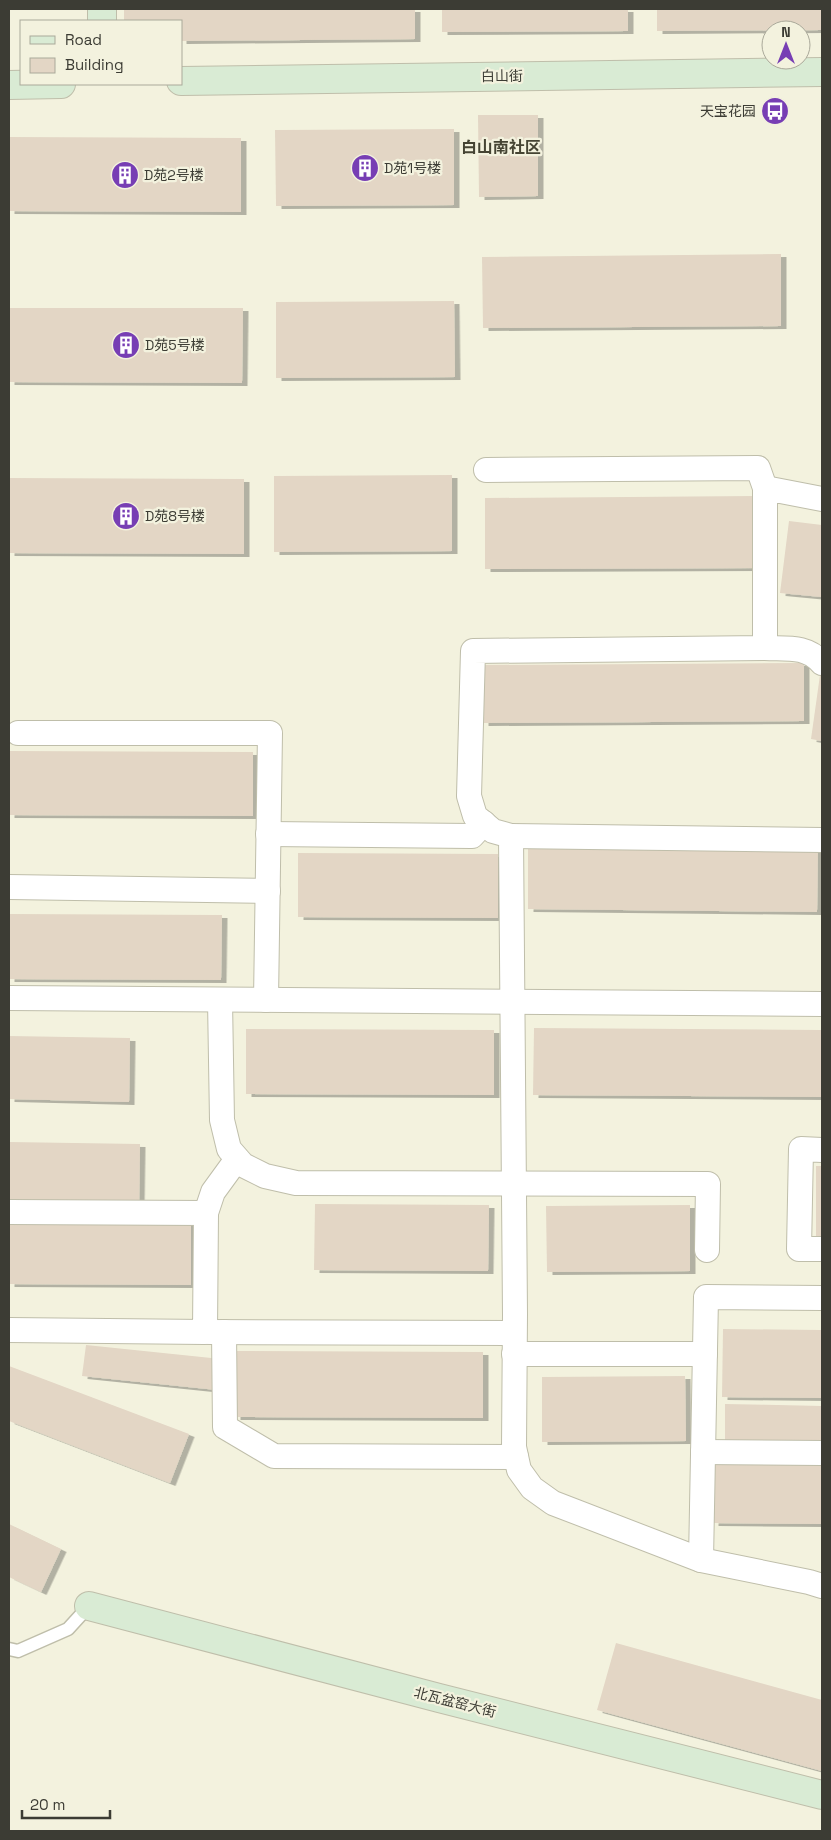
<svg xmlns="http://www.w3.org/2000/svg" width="831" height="1840" font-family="'Space Grotesk','Noto Sans SC',sans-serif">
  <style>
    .building { fill: #e3d6c5; filter: url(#shadow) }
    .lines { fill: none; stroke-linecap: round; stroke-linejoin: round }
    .lane-casing { stroke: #bfbeaa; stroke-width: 15 }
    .street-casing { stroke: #bfbeaa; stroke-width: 26 }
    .secondary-casing { stroke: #bfbeaa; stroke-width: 30 }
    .lane { stroke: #fff; stroke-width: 12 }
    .street { stroke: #fff; stroke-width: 24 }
    .secondary { stroke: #d9ebd4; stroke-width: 28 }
    .labels { text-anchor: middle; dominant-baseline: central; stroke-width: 4.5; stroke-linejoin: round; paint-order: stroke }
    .street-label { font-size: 14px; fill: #3c3c34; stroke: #f3f2de }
    .poi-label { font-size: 14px; fill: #3c3c34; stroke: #f3f2de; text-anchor: start }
    .quarter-label { font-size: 16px; font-weight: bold; fill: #454433; stroke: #f3f2de }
  </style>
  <defs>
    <filter id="shadow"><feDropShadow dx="5.5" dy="3" stdDeviation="0" flood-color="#0004"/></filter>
  </defs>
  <rect width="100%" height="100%" fill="#f3f2de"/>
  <g class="building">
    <polygon points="124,9 415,9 415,39 181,41 181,21 124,21"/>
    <polygon points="442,9 628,9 628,31 442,32"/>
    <polygon points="657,9 822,9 822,30 657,31"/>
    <polygon points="478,115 538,115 538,196 479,197"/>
    <polygon points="454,129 454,205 276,206 275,130"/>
    <polygon points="9,137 241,138 241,212 9,211"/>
    <polygon points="781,254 781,326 483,328 482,257"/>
    <polygon points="454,301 455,377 276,378 276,302"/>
    <polygon points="9,308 243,308 242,383 9,382"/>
    <polygon points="452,475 452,551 274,552 274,476"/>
    <polygon points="9,478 244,479 244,554 9,553"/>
    <polygon points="755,496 756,568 485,569 485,498"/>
    <polygon points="789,521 822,525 822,597 780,593"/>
    <polygon points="804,663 804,721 483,723 483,665"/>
    <polygon points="820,675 822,676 822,741 811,739"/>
    <polygon points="9,751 253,752 253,816 9,815"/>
    <polygon points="528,842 818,845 817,912 528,909"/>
    <polygon points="298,853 498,854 498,918 298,917"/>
    <polygon points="9,914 222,915 221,980 9,979"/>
    <polygon points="534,1028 822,1030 822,1097 533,1095"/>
    <polygon points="246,1029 494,1030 494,1095 246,1094"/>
    <polygon points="9,1036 130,1038 129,1102 9,1099"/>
    <polygon points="9,1142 140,1144 139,1206 9,1205"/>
    <rect x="816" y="1166" width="6" height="73"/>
    <polygon points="315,1204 489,1205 488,1271 314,1270"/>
    <polygon points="690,1205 690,1271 547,1272 546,1206"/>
    <polygon points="9,1219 191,1220 191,1285 9,1284"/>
    <polygon points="723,1329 822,1330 822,1398 722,1397"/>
    <polygon points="86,1345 221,1359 217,1390 82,1376"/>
    <polygon points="235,1351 483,1352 483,1418 235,1417"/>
    <polygon points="9,1366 189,1434 170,1483 9,1421"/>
    <polygon points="685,1376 686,1441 542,1442 542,1377"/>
    <polygon points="725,1404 822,1406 822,1445 725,1444"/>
    <polygon points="714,1457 822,1458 822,1524 713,1523"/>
    <polygon points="9,1524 61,1549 41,1592 9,1577"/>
    <polygon points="616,1643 822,1700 822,1771 597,1710"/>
  </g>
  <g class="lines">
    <g class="lane-casing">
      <polyline id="lane" points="9,1649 18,1651 68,1629 89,1606"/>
    </g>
    <g class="street-casing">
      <g id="street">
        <polyline points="486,470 758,468 765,488"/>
        <polyline points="822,499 765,488 765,648 473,651 469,796 475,816 493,831 511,836 515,1314 514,1447 519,1470 532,1488 553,1503 701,1560 809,1582 822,1586"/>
        <path d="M 765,648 C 787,649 806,645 822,663"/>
        <polyline points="18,733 270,733 266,1000"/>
        <polyline points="268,834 472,836 484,823"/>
        <polyline points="511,836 822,840"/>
        <polyline points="9,887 268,891"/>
        <polyline points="9,998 822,1004"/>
        <polyline points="220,1000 222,1120 229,1149 243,1165 265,1176 296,1183 708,1184 707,1250"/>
        <polyline points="822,1150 801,1149 799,1249 822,1249"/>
        <polyline points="9,1212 206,1213"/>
        <polyline points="9,1330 205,1332 206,1213 213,1192 237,1159"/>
        <polyline points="209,1332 514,1333"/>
        <polyline points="224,1332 225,1427 274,1456 516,1457"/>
        <polyline points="514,1354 705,1354"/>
        <polyline points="703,1452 822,1453"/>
        <polyline points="701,1560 706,1297 822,1298"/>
      </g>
    </g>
    <g class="secondary-casing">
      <g id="secondary">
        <polyline points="102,9 102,21"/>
        <polyline points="181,81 822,72"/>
        <polyline points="9,85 61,84"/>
        <polyline points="89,1606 439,1698 822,1795"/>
      </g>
    </g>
    <use href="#lane" class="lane"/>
    <use href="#street" class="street"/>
    <use href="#secondary" class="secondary"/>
  </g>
  <defs>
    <g id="bus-disc" transform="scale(1.4375)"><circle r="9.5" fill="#773eb4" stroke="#f3f2de"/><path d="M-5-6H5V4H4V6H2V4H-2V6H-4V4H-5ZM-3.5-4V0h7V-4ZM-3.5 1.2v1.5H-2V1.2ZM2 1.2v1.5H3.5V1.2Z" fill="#fff"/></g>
    <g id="building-disc" transform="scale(1.4375)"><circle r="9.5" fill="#773eb4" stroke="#f3f2de"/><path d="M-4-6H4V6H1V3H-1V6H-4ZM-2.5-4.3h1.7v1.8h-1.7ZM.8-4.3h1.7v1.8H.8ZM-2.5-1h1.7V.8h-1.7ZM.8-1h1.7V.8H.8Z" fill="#fff"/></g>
  </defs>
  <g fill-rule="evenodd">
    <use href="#bus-disc" x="775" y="111"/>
    <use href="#building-disc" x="365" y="168"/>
    <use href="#building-disc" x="125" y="175"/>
    <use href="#building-disc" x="126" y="345"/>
    <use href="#building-disc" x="126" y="516"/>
  </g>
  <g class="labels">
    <g class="street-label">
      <text transform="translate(502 76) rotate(-1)">白山街</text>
      <text transform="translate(455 1702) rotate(14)">北瓦盆窑大街</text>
    </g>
    <g class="poi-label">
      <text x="756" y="111" text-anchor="end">天宝花园</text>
      <text x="384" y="168">D苑1号楼</text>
      <text x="144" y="175">D苑2号楼</text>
      <text x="145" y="345">D苑5号楼</text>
      <text x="145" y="516">D苑8号楼</text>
    </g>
    <g class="quarter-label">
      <text x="501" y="147">白山南社区</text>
    </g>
  </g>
  <rect width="831" height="1840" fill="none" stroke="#3c3c34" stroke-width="20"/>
  <rect x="20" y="20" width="162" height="65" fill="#f3f2de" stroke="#aaa99a"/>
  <rect x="30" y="36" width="25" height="8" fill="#d9ebd4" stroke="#aaa99a"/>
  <text x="65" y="45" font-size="15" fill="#3c3c34">Road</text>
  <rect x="30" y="58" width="25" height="15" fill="#e3d6c5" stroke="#aaa99a"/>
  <text x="65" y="70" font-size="15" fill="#3c3c34">Building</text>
  <g transform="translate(786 45)"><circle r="24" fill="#f3f2de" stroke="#aaa99a"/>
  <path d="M0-4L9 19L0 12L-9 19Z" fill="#773eb4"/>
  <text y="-8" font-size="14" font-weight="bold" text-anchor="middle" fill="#3c3c34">N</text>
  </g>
  <path d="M22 1810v8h88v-8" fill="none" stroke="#3c3c34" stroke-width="2.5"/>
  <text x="30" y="1810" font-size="15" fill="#3c3c34" stroke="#f3f2de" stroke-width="4" paint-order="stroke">20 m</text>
</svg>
